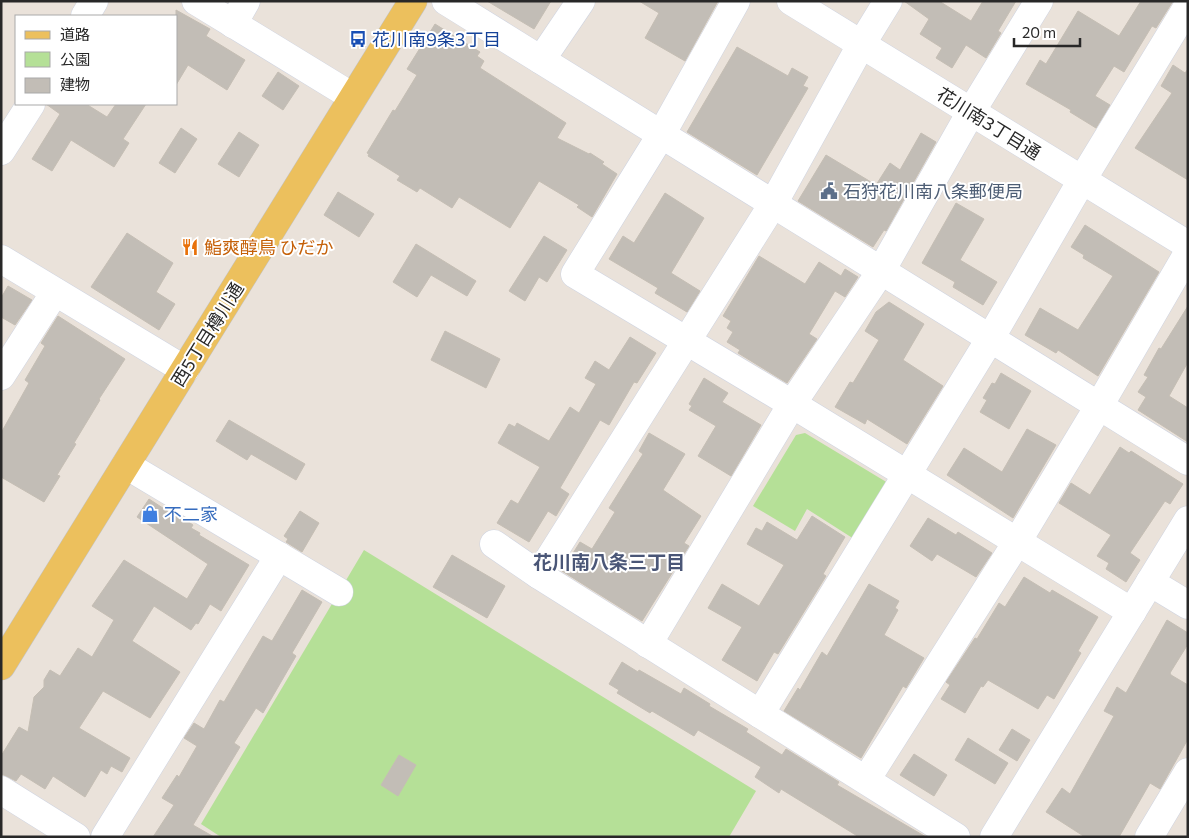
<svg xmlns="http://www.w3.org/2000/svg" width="1189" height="838" font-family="Commissioner,'Noto Sans JP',sans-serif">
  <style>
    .green { fill: #b5e097 }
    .building { fill: #c2bdb6; stroke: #c5beb4 }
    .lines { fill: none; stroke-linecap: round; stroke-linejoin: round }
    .minor-casing { stroke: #cfd4e1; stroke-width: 29 }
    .major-casing { stroke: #c3c3c3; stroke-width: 29 }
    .minor { stroke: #fff; stroke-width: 28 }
    .major { stroke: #ecc05d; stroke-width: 28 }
    .labels { text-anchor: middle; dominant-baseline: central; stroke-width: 4; stroke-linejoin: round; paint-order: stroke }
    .transit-label { font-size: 18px; fill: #164399; stroke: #fff; text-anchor: start }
    .street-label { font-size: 18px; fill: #282828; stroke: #fff }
    .service-label { font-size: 18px; fill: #4e5e75; stroke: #fff; text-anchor: start }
    .food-label { font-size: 18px; fill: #c56008; stroke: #fff; text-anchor: start }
    .shop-label { font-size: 18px; fill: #366cbe; stroke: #fff; text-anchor: start }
    .neighbourhood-label { font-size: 19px; font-weight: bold; fill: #4a5677; stroke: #fff }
  </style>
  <rect width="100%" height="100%" fill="#eae2da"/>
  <g class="green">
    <polygon points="805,433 888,483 854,539 807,509 795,531 753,506 796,435"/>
    <polygon points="364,550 756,791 729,837 221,837 201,824"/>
  </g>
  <g class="building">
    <polygon points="487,1 551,1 534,29"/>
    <polygon points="639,1 718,1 685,61 645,38 659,13"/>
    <polygon points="904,1 939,1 971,21 983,1 1016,1 998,31 1001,33 986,58 966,45 952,68 936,58 942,48 920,34 929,19"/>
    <polygon points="1141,1 1173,1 1156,28 1152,26 1124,72 1114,66 1095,96 1110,105 1096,128 1070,112 1071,110 1026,84 1040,60 1046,64 1078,11 1119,36"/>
    <polygon points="176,10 210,29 206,36 245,60 227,90 188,65 176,85"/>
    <polygon points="435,24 480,52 477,56 484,61 480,68 566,123 557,138 589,154 590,153 604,162 602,164 617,174 592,217 577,207 579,205 539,181 510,228 459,197 452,208 420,188 417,192 397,180 400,176 368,156 369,154 367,153 393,110 395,111 417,75 407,69"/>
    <polygon points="737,47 788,76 792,68 808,77 803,86 808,88 757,175 687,132"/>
    <polygon points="1173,65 1185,73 1188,69 1188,180 1135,148 1172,93 1161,86"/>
    <polygon points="278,72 299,86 283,110 262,96"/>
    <polygon points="46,104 86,104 107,117 116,104 146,104 123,139 129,143 114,167 71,140 52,171 32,159 60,114"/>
    <polygon points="181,128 197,139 175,173 159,163"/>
    <polygon points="239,132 259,145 239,177 218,164"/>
    <polygon points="921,133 936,142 886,231 884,230 873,247 798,201 826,155 876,185 890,163 900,170"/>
    <polygon points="338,192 374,214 359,237 324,215"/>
    <polygon points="665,193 704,218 671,273 700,291 687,312 655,293 658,288 609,259 623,236 634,243"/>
    <polygon points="956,203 984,219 960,260 997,282 983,305 953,287 955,282 922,263"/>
    <polygon points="1085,225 1159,272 1098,376 1058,350 1056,353 1025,335 1040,308 1078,330 1113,276 1083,258 1084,255 1071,247"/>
    <polygon points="127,233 173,263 156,292 175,304 159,330 91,287"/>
    <polygon points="544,236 567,250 547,282 539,277 525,301 509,291"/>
    <polygon points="416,244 476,281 467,296 431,275 417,297 393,282"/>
    <polygon points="759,256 805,284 819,262 841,276 845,269 858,277 845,297 835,291 809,334 817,339 787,383 738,353 740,350 727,342 733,332 727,328 731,321 723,316"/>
    <polygon points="8,286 32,300 15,325 1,317 1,298"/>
    <polygon points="889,302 924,324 903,360 943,386 907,444 867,419 865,424 835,407 850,382 853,383 879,340 865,331 876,312"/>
    <polygon points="1188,306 1188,362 1169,396 1188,408 1188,442 1138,410 1146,397 1138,392 1148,377 1144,375 1159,348 1161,349"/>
    <polygon points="58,316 125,359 99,399 100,400 74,443 76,444 57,475 60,476 44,502 1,477 1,433 29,383 25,380 45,346 41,343"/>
    <polygon points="445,331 500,359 486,388 431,360"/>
    <polygon points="630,337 656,353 637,383 634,382 609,425 600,420 560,488 569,494 556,516 548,511 529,542 497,523 511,500 518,504 540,467 498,443 509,424 515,427 517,423 549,441 570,407 579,413 596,384 585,378 595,361 609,370"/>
    <polygon points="1001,373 1031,391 1009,429 980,412 987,400 983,398 992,383 995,384"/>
    <polygon points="704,378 728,393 722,402 761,425 731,476 698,456 716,426 689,410 692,406 689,404"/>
    <polygon points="229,420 305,464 296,480 251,454 247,460 216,441"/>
    <polygon points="1027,429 1056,445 1013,518 947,475 964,448 1002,472"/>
    <polygon points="649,433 685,454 663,490 701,516 684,543 689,546 642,621 562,571 580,542 592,549 615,512 609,508 643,454 639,451"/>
    <polygon points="1120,447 1129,453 1131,451 1183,484 1170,504 1165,501 1130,553 1140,560 1126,582 1106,569 1109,563 1097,556 1111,535 1059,503 1071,483 1090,495"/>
    <polygon points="149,499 172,514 174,512 193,525 191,528 200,533 199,535 249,565 221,611 210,604 198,624 196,623 191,630 154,606 132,641 180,672 150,718 103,691 79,728 130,758 122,772 111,766 107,774 101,770 85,797 53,776 45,789 21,774 16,781 4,775 1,774 1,756 19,727 28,732 34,697 44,687 44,680 50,670 60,676 78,648 92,657 114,620 92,606 124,560 187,599 208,564 137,517"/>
    <polygon points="300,511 319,523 302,552 286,542 288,539 284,536"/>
    <polygon points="812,516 845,537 823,574 826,576 778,654 774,652 757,681 722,660 742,627 708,608 722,584 759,606 784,565 747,544 756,528 762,531 767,522 797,540"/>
    <polygon points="928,518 956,535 958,532 992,553 976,577 937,554 932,561 910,546"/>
    <polygon points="452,555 505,586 487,618 433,587"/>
    <polygon points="1024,577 1050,593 1052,590 1098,617 1078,651 1081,653 1054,699 1047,695 1038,709 988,680 983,687 981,686 965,713 941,699 950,685 946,682 975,638 977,639 999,603 1005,607"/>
    <polygon points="869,584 899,601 895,608 898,610 884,635 924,658 906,688 903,686 861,758 784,711 798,688 800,690 822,652 827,656"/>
    <polygon points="302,590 322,602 292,653 296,656 263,713 256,708 234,743 240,747 193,825 214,837 153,837 174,805 162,798 177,775 179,777 197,746 184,738 194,723 204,729 220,700 224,702 263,636 272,641"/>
    <polygon points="1167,620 1188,633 1188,644 1170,673 1171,675 1188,685 1188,739 1160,789 1150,783 1119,837 1085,837 1046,812 1062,788 1070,794 1114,716 1104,711 1117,687 1126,693"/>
    <polygon points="622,662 638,672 639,670 681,694 684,688 710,704 709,706 748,729 746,732 782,755 786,749 839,782 837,785 926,837 859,837 781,789 779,793 755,777 761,767 698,730 694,736 652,711 650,713 617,693 619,690 609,684"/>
    <polygon points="1012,729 1030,740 1017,761 999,750"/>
    <polygon points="968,738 1008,763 995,784 955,760"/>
    <polygon points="914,754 947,775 934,796 900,775"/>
    <polygon points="399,755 416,765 398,796 381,785"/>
  </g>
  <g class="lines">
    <g class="minor-casing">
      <g id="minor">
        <polyline points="196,1 353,97"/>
        <polyline points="446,1 1188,461"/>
        <polyline points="736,1 661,135 575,274 792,404 1132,612"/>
        <polyline points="791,1 1188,245"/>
        <polyline points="85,16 94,1"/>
        <polyline points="233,24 246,1"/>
        <polyline points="541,60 581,1"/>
        <polyline points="1,151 31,104"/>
        <polyline points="1,259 185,370"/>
        <polyline points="1,376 55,292"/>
        <polyline points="126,465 339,592"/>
        <polyline points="494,544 539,575 956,837"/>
        <polyline points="539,575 773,204 861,45 888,1"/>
        <polyline points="1150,582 1188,605"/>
        <polyline points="648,644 792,404 881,271 971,112 1039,1"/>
        <polyline points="760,714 990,339 1082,180 1188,6"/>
        <polyline points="866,780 1017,542 1099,406 1188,253"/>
        <polyline points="1,790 76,837"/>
        <polyline points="105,837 279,556"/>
        <polyline points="994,837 1188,520"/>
        <polyline points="1149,837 1188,772"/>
      </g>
    </g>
    <g class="major-casing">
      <polyline id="major" points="1,666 413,1"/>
    </g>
    <use href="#minor" class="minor"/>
    <use href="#major" class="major"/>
  </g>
  <defs>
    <g id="bus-bare" transform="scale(1.35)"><path d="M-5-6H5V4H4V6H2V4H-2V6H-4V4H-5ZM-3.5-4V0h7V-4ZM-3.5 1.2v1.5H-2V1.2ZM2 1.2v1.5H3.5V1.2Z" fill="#1a4fb4" stroke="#fff" stroke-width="2.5" paint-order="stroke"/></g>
    <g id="civic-bare" transform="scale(1.35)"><path d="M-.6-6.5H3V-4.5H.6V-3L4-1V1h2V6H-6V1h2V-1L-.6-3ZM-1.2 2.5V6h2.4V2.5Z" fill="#5c6f8a" stroke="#fff" stroke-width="2.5" paint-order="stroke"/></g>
    <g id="restaurant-bare" transform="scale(1.35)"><path d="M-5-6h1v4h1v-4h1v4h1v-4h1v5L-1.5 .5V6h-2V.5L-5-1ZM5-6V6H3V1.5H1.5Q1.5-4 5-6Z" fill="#e8710a" stroke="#fff" stroke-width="2.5" paint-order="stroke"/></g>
    <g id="shop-bare" transform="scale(1.35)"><path d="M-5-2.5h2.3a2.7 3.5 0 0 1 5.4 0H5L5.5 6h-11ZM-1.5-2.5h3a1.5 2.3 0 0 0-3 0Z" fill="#3f7fe0" stroke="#fff" stroke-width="2.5" paint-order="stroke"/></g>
  </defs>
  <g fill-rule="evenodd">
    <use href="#bus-bare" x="358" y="39"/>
    <use href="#civic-bare" x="829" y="191"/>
    <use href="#restaurant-bare" x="190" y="247"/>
    <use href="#shop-bare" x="150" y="514"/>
  </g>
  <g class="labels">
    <g class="transit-label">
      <text x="372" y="39">花川南9条3丁目</text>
    </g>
    <g class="street-label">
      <text transform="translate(989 123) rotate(32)">花川南3丁目通</text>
      <text transform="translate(207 334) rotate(-58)">西5丁目樽川通</text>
    </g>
    <g class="service-label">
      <text x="843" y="191">石狩花川南八条郵便局</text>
    </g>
    <g class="food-label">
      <text x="204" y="247">鮨爽醇鳥 ひだか</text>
    </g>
    <g class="shop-label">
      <text x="164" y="514">不二家</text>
    </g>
    <g class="neighbourhood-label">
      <text x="609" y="561">花川南八条三丁目</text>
    </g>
  </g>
  <rect width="1189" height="838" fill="none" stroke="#282828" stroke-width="5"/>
  <rect x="15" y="15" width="162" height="90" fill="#ffffff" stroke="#a9a9a9"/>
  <rect x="25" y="31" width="25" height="8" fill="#ecc05d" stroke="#a9a9a9"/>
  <text x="60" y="40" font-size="15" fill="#282828">道路</text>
  <rect x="25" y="52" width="25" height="15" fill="#b5e097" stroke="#a9a9a9"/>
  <text x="60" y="65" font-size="15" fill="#282828">公園</text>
  <rect x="25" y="78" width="25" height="15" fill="#c2bdb6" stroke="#a9a9a9"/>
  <text x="60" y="90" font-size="15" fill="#282828">建物</text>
  <path d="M1014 38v8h66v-8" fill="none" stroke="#282828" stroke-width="2.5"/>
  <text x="1022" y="38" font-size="15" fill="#282828" stroke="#ffffff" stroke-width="4" paint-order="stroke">20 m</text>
</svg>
